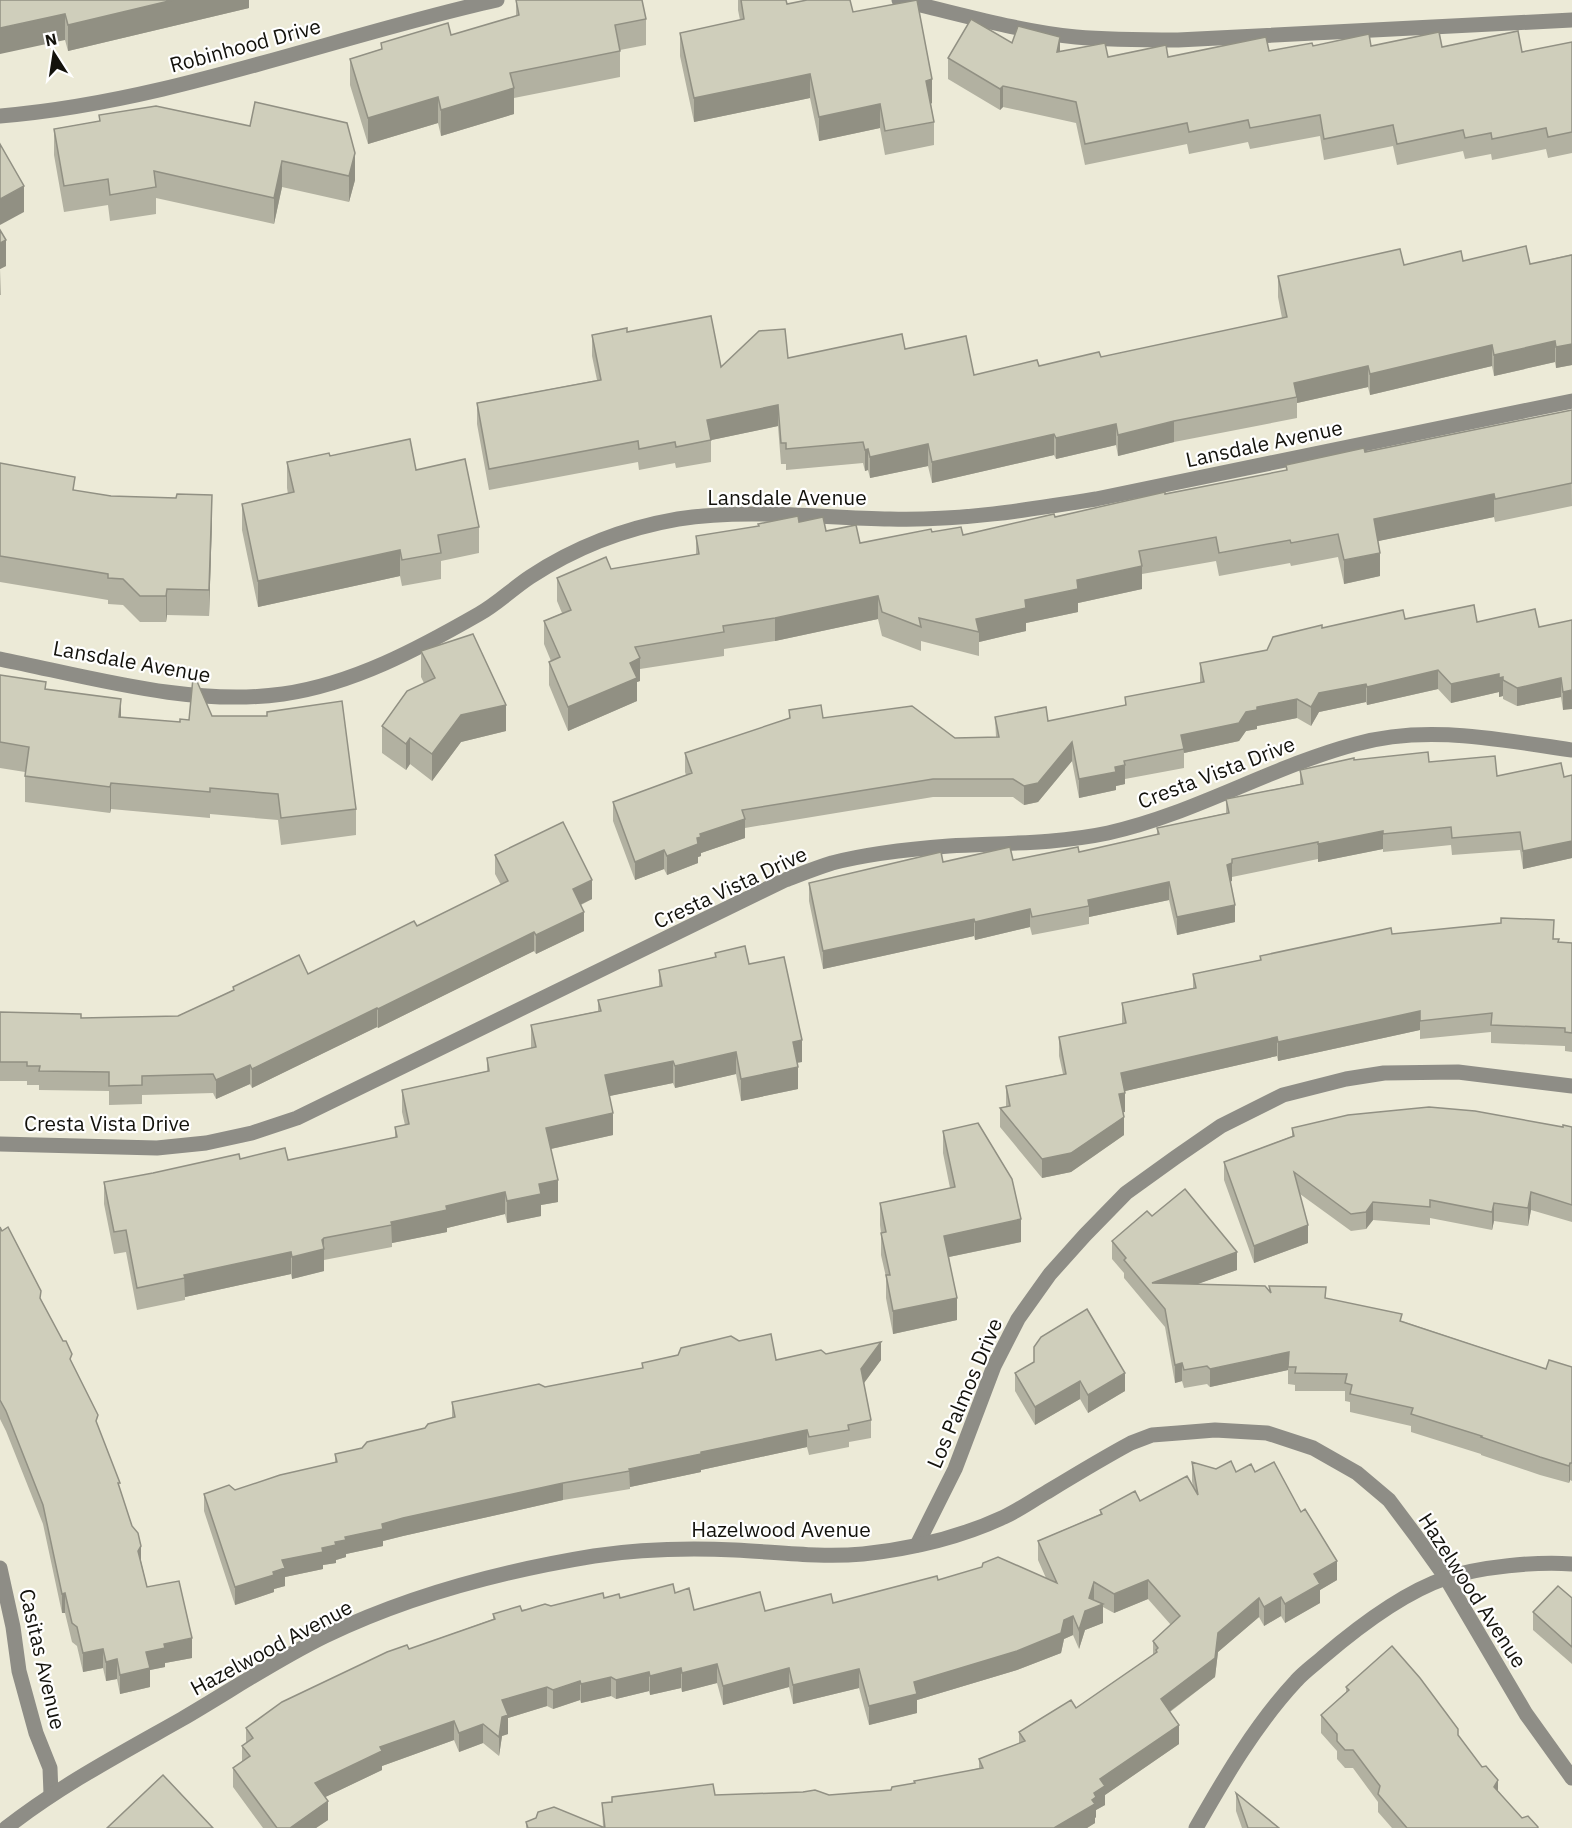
<svg xmlns="http://www.w3.org/2000/svg" width="1572" height="1828" font-family="'IBM Plex Sans',sans-serif">
  <style>
    .lines { fill: none; stroke-linecap: round; stroke-linejoin: round }
    .street { stroke: #8e8d86; stroke-width: 15 }
    .wall { fill: #b2b1a1 }
    .shaded-wall { fill: #919083 }
    .building { fill: #cfcebb; stroke: #919083; stroke-width: 1.5 }
    .labels { text-anchor: middle; dominant-baseline: central; stroke-width: 4.5; stroke-linejoin: round; paint-order: stroke }
    .street-label { font-size: 21px; fill: #13120c; stroke: #fff }
  </style>
  <rect width="100%" height="100%" fill="#ecead7"/>
  <g class="lines">
    <g class="street">
      <path d="M 899,0 C 957,13 1016,31 1076,37 C 1110,40 1144,40 1178,40 L 1572,20"/>
      <path d="M 0,116 C 170,102 331,37 497,0"/>
      <path d="M 0,659 C 90,677 192,707 283,694 C 353,684 418,649 479,614 C 497,604 512,589 530,577 C 574,548 626,528 678,519 C 748,508 820,518 890,519 C 960,521 1028,510 1096,499 L 1572,401"/>
      <path d="M 0,1144 L 157,1148 L 206,1143 L 252,1133 L 297,1118 L 785,880 C 801,874 816,868 832,863 C 870,853 910,849 949,846 C 1002,843 1056,844 1108,833 C 1194,814 1270,767 1356,744 C 1427,724 1500,740 1572,750"/>
      <polyline points="917,1545 955,1469 994,1366 1018,1319 1050,1274 1085,1235 1126,1193 1176,1157 1221,1126 1283,1095 1346,1079 1384,1073 1458,1072 1572,1086"/>
      <polyline points="0,1568 13,1627 19,1671 36,1733 50,1768 51,1794"/>
      <path d="M 6,1828 C 61,1785 122,1753 182,1719 C 230,1691 276,1660 325,1636 C 410,1595 502,1571 594,1556 C 640,1549 689,1548 735,1550 C 777,1552 820,1558 863,1554 C 910,1549 961,1537 1004,1517 C 1019,1510 1033,1500 1047,1492 C 1075,1475 1103,1458 1131,1443 L 1152,1435 L 1178,1433 L 1215,1430 L 1267,1433 L 1313,1448 L 1357,1473 L 1389,1500 L 1416,1536 L 1446,1578 L 1526,1714 L 1572,1778"/>
      <path d="M 1196,1828 C 1225,1777 1256,1724 1296,1681 C 1304,1672 1314,1665 1323,1657 C 1358,1627 1402,1593 1446,1578 C 1479,1567 1537,1561 1572,1564"/>
    </g>
  </g>
  <g class="wall">
    <polygon points="0,0 249,0 249,8 68,51 65,40"/>
    <polygon points="516,0 646,19 646,45 620,50 620,77 514,98 514,114 441,136 438,123 368,144 350,85 350,59 381,49 381,43 451,35 516,16"/>
    <polygon points="738,0 786,0 787,4 853,12 932,103 931,104 934,122 934,145 885,155 880,128 819,141 810,98 694,122 680,56 680,33 740,20 738,10"/>
    <polygon points="1572,42 1572,153 1548,158 1546,149 1492,160 1491,154 1465,159 1463,151 1397,165 1393,146 1324,160 1320,136 1250,149 1248,142 1189,154 1187,144 1085,165 1076,123 1003,107 1000,110 948,79 948,58 1012,43 1060,52 1108,57 1168,57 1269,51 1313,46 1442,47 1522,52"/>
    <polygon points="255,102 355,180 349,202 282,187 274,224 156,198 156,214 110,221 108,205 64,212 54,155 54,129 99,121 99,115 250,126"/>
    <polygon points="0,230 6,266 0,269 1,295 0,295"/>
    <polygon points="1572,254 1572,365 1556,368 1555,362 1494,376 1492,366 1370,395 1368,387 1297,403 1297,418 1174,442 1118,456 1116,445 1056,459 1054,455 932,483 928,466 870,478 868,470 865,471 863,463 786,470 786,464 781,464 778,426 711,440 711,462 676,468 675,463 639,470 638,462 489,490 477,424 477,403 597,380 592,356 592,335 627,332 721,367 788,358 905,349 974,375 1039,366 1101,357 1282,318 1278,297 1278,276 1404,265 1463,261 1530,264"/>
    <polygon points="1571,402 1572,506 1495,522 1494,517 1378,541 1380,576 1344,584 1338,557 1291,566 1290,563 1219,576 1216,561 1142,574 1142,589 1078,603 1078,612 1026,623 1026,631 979,642 979,656 921,641 921,651 882,636 878,619 775,641 724,649 724,656 640,669 640,681 637,682 637,701 568,731 549,685 549,662 551,661 544,644 544,621 562,613 557,601 557,578 696,555 696,536 799,522 860,543 932,532 963,535 1286,471 1286,465 1365,452 1571,410"/>
    <polygon points="330,456 416,470 479,527 479,553 441,561 441,579 402,586 400,576 258,607 242,530 242,504 288,494 287,488 287,462"/>
    <polygon points="0,463 75,490 212,521 209,616 167,615 166,622 140,622 123,605 108,604 108,600 0,582"/>
    <polygon points="1405,619 1477,622 1539,627 1572,620 1563,710 1561,697 1517,706 1503,699 1503,696 1499,697 1499,692 1451,703 1438,689 1367,705 1366,702 1319,712 1311,726 1297,718 1257,726 1257,729 1246,731 1239,741 1184,753 1184,768 1125,779 1125,784 1116,786 1116,790 1079,798 1072,761 1038,802 1024,805 1013,797 933,797 745,828 745,838 701,853 701,856 698,857 698,863 667,875 664,869 635,880 613,821 613,802 686,775 685,772 685,753 789,719 789,710 823,718 955,738 996,737 995,717 1048,721 1125,706 1125,697 1200,683 1200,663 1267,650 1322,628"/>
    <polygon points="421,651 506,731 461,742 432,781 410,764 406,770 382,753 382,726 424,683 421,677"/>
    <polygon points="0,675 46,690 121,717 180,722 212,716 267,716 267,712 356,809 356,835 281,845 278,820 210,814 210,818 111,809 110,813 25,802 25,772 0,768"/>
    <polygon points="1354,760 1429,762 1497,776 1564,777 1572,775 1572,858 1523,869 1520,850 1452,855 1451,845 1383,852 1383,849 1318,862 1318,859 1232,877 1232,881 1230,882 1235,922 1177,935 1169,900 1089,917 1089,924 1032,935 1030,927 975,940 974,936 823,969 809,901 809,883 943,862 1013,860 1079,852 1157,835 1157,828 1226,813 1226,799 1300,784 1300,770"/>
    <polygon points="495,855 592,899 581,905 584,931 536,954 534,951 378,1028 377,1027 252,1088 250,1084 216,1099 213,1093 142,1095 142,1104 109,1105 109,1091 39,1090 39,1085 27,1085 27,1081 0,1081 0,1012 81,1018 178,1016 233,990 233,987 308,974 417,926 501,885 495,874"/>
    <polygon points="1392,934 1554,939 1559,942 1572,943 1572,1052 1565,1051 1565,1046 1491,1043 1491,1032 1420,1039 1420,1030 1278,1061 1277,1056 1125,1091 1125,1112 1123,1112 1124,1135 1071,1172 1042,1178 1000,1127 1000,1108 1006,1107 1006,1086 1063,1074 1059,1056 1059,1037 1122,1024 1122,1003 1193,988 1193,974 1260,960 1260,956"/>
    <polygon points="715,953 749,964 802,1062 797,1063 798,1089 741,1101 736,1074 675,1088 673,1083 609,1096 613,1135 551,1149 558,1202 541,1205 541,1216 507,1223 505,1214 447,1228 447,1232 392,1243 392,1247 324,1260 324,1271 292,1279 291,1274 185,1297 185,1300 137,1310 126,1252 114,1254 104,1204 104,1182 240,1159 288,1160 395,1138 395,1127 405,1125 402,1112 402,1090 487,1071 487,1058 531,1048 531,1025 598,1011 598,1000 659,987 659,970 715,958"/>
    <polygon points="1572,1127 1572,1222 1531,1210 1528,1226 1494,1221 1492,1230 1430,1218 1430,1225 1373,1220 1366,1229 1351,1231 1300,1194 1308,1243 1254,1263 1224,1180 1224,1162 1292,1136 1292,1128"/>
    <polygon points="943,1131 1021,1242 949,1257 957,1320 893,1334 886,1298 886,1277 881,1255 881,1233 880,1225 880,1203 950,1188 943,1153"/>
    <polygon points="1152,1216 1237,1270 1197,1284 1269,1290 1269,1286 1326,1298 1402,1321 1546,1369 1572,1367 1572,1481 1570,1480 1569,1483 1540,1475 1481,1455 1481,1454 1411,1432 1411,1426 1350,1412 1350,1402 1345,1401 1345,1391 1295,1391 1295,1385 1288,1384 1288,1370 1210,1387 1207,1384 1184,1388 1182,1381 1175,1383 1165,1327 1124,1278 1124,1273 1112,1259 1112,1241"/>
    <polygon points="0,1227 41,1300 72,1363 98,1427 120,1489 141,1561 147,1587 192,1658 165,1663 165,1667 150,1670 150,1687 120,1694 117,1679 106,1681 103,1668 83,1672 77,1646 72,1642 65,1613 62,1613 43,1524 6,1431 0,1419"/>
    <polygon points="739,1341 776,1360 826,1354 881,1360 864,1383 871,1420 871,1438 849,1442 849,1447 809,1455 807,1447 701,1470 701,1472 630,1487 630,1489 563,1500 403,1536 383,1541 383,1546 346,1554 346,1557 336,1560 336,1563 323,1565 323,1569 285,1577 285,1586 274,1589 274,1592 235,1605 204,1511 204,1494 235,1490 335,1462 335,1454 362,1448 425,1428 452,1418 452,1402 545,1387 642,1368 642,1363"/>
    <polygon points="1034,1362 1125,1391 1088,1413 1080,1399 1035,1425 1015,1391 1015,1373"/>
    <polygon points="1192,1462 1216,1469 1236,1472 1255,1472 1337,1580 1320,1590 1320,1603 1285,1623 1281,1616 1264,1626 1259,1617 1218,1652 1215,1677 1170,1712 1179,1744 1105,1795 1105,1805 1096,1810 1096,1817 1095,1818 1095,1823 1087,1828 526,1828 526,1822 603,1827 602,1803 612,1802 612,1797 715,1795 829,1795 891,1790 979,1768 979,1759 1019,1743 1019,1732 1076,1708 1153,1655 1153,1641 1171,1625 1148,1599 1114,1613 1103,1607 1103,1623 1085,1630 1079,1649 1073,1635 1064,1639 1061,1653 1017,1670 917,1700 917,1713 869,1725 859,1688 793,1704 789,1687 723,1705 717,1683 682,1692 681,1688 650,1695 649,1691 616,1699 611,1696 581,1703 580,1700 553,1709 547,1706 508,1718 508,1734 502,1736 499,1756 483,1743 459,1752 454,1740 382,1766 382,1770 325,1797 328,1820 316,1828 263,1828 233,1787 233,1768 242,1762 242,1746 246,1744 246,1728 409,1649 493,1619 493,1614 604,1598 620,1598 675,1593 694,1610 765,1611 833,1603 938,1580 1046,1578 1038,1560 1038,1541 1100,1514 1100,1510 1140,1501 1193,1486 1192,1481"/>
    <polygon points="1572,1598 1572,1664 1533,1630 1533,1612"/>
    <polygon points="1346,1687 1458,1736 1498,1791 1522,1818 1538,1828 1392,1828 1378,1812 1378,1802 1353,1768 1345,1768 1337,1759 1337,1751 1321,1733 1321,1715 1346,1693"/>
    <polygon points="1236,1793 1279,1828 1242,1828 1236,1811"/>
  </g>
  <g class="shaded-wall">
    <polygon points="173,0 249,0 249,8 68,51 68,25"/>
    <polygon points="65,14 65,40 0,54 0,28"/>
    <polygon points="1060,37 1060,58 1057,52"/>
    <polygon points="810,74 810,98 694,122 694,98"/>
    <polygon points="932,79 932,103 926,105 926,81"/>
    <polygon points="1003,86 1003,107 1000,110 1000,89"/>
    <polygon points="514,88 514,114 441,136 441,110"/>
    <polygon points="438,97 438,123 368,144 368,118"/>
    <polygon points="880,104 880,128 819,141 819,117"/>
    <polygon points="355,153 355,180 349,202 349,176"/>
    <polygon points="282,161 282,187 274,224 274,198"/>
    <polygon points="24,186 24,212 0,225 0,199"/>
    <polygon points="6,240 6,266 0,269 0,243"/>
    <polygon points="1555,341 1555,362 1494,376 1494,355"/>
    <polygon points="1572,344 1572,365 1556,368 1556,347"/>
    <polygon points="1492,345 1492,366 1370,395 1370,374"/>
    <polygon points="1368,366 1368,387 1297,403 1297,397 1294,383"/>
    <polygon points="778,405 778,426 707,441 707,420"/>
    <polygon points="1174,421 1174,442 1118,456 1118,435"/>
    <polygon points="1116,424 1116,445 1056,459 1056,438"/>
    <polygon points="1054,434 1054,455 932,483 932,462"/>
    <polygon points="928,444 928,466 870,478 870,457"/>
    <polygon points="868,449 868,470 865,471 865,450"/>
    <polygon points="1494,494 1494,517 1374,542 1374,519"/>
    <polygon points="212,495 212,521 209,616 209,590"/>
    <polygon points="400,550 400,576 258,607 258,581"/>
    <polygon points="1380,553 1380,576 1344,584 1344,560"/>
    <polygon points="1142,566 1142,589 1078,603 1078,612 1026,623 1026,631 979,642 979,632 976,619 1077,580"/>
    <polygon points="167,589 167,615 166,622 166,596"/>
    <polygon points="878,596 878,619 775,641 775,618"/>
    <polygon points="640,658 640,681 637,682 637,701 568,731 568,707 630,663"/>
    <polygon points="1438,670 1438,689 1367,705 1367,687"/>
    <polygon points="1499,674 1499,692 1451,703 1451,684"/>
    <polygon points="1503,677 1503,696 1499,697 1499,678"/>
    <polygon points="1561,678 1561,697 1517,706 1517,688"/>
    <polygon points="1366,684 1366,702 1319,712 1311,726 1311,707 1319,693"/>
    <polygon points="1572,690 1572,709 1563,710 1563,692"/>
    <polygon points="121,699 121,725 119,717"/>
    <polygon points="1297,699 1297,718 1257,726 1257,729 1246,731 1239,741 1184,753 1181,735 1246,712 1257,707"/>
    <polygon points="506,705 506,731 461,742 432,781 432,754 461,715"/>
    <polygon points="410,738 410,764 406,770 406,744"/>
    <polygon points="1072,742 1072,761 1038,802 1024,805 1024,786"/>
    <polygon points="1125,765 1125,784 1116,786 1116,790 1079,798 1079,779 1115,767"/>
    <polygon points="111,783 111,809 110,813 110,787"/>
    <polygon points="745,819 745,838 701,853 701,856 698,857 698,863 667,875 667,856 697,838 700,834"/>
    <polygon points="1383,831 1383,849 1318,862 1318,844"/>
    <polygon points="1572,841 1572,858 1523,869 1523,851"/>
    <polygon points="664,850 664,869 635,880 635,862"/>
    <polygon points="1232,863 1232,881 1227,882 1227,865"/>
    <polygon points="592,880 592,899 573,908 573,889"/>
    <polygon points="1169,882 1169,900 1089,917 1089,906 1088,900"/>
    <polygon points="1235,905 1235,922 1177,935 1177,917"/>
    <polygon points="1030,909 1030,927 975,940 975,922"/>
    <polygon points="584,912 584,931 536,954 536,935"/>
    <polygon points="974,919 974,936 823,969 823,951"/>
    <polygon points="534,932 534,951 378,1028 378,1009"/>
    <polygon points="377,1008 377,1027 252,1088 252,1069"/>
    <polygon points="1420,1011 1420,1030 1278,1061 1278,1042"/>
    <polygon points="1277,1037 1277,1056 1121,1092 1121,1073"/>
    <polygon points="802,1040 802,1062 793,1063 793,1042"/>
    <polygon points="736,1052 736,1074 675,1088 675,1066"/>
    <polygon points="673,1061 673,1083 605,1097 605,1075"/>
    <polygon points="250,1065 250,1084 216,1099 216,1080"/>
    <polygon points="798,1067 798,1089 741,1101 741,1079"/>
    <polygon points="1125,1093 1125,1112 1119,1113 1119,1094"/>
    <polygon points="613,1113 613,1135 546,1150 546,1128"/>
    <polygon points="1124,1117 1124,1135 1071,1172 1042,1178 1042,1159"/>
    <polygon points="558,1180 558,1202 541,1205 541,1216 507,1223 507,1201 539,1184"/>
    <polygon points="505,1192 505,1214 447,1228 447,1232 392,1243 391,1222 446,1206"/>
    <polygon points="1531,1192 1531,1210 1528,1226 1528,1208"/>
    <polygon points="1373,1202 1373,1220 1366,1229 1366,1212"/>
    <polygon points="1494,1203 1494,1221 1492,1230 1492,1212"/>
    <polygon points="1021,1219 1021,1242 944,1258 944,1236"/>
    <polygon points="1308,1225 1308,1243 1254,1263 1254,1246"/>
    <polygon points="324,1238 324,1271 292,1279 292,1257"/>
    <polygon points="291,1252 291,1274 185,1297 184,1275"/>
    <polygon points="1237,1252 1237,1270 1156,1299 1152,1283"/>
    <polygon points="957,1298 957,1320 893,1334 893,1311"/>
    <polygon points="881,1342 881,1360 861,1387 861,1369"/>
    <polygon points="1289,1352 1288,1370 1210,1387 1210,1369"/>
    <polygon points="1182,1363 1182,1381 1175,1383 1175,1365"/>
    <polygon points="1125,1373 1125,1391 1088,1413 1088,1395"/>
    <polygon points="1080,1381 1080,1399 1035,1425 1035,1407"/>
    <polygon points="807,1430 807,1447 701,1470 701,1472 630,1487 629,1469 701,1452"/>
    <polygon points="1570,1463 1570,1480 1569,1483 1569,1466"/>
    <polygon points="563,1483 563,1500 403,1536 383,1541 383,1546 346,1554 346,1557 336,1560 336,1563 323,1565 323,1569 285,1577 285,1586 274,1589 274,1592 235,1605 235,1587 273,1572 282,1560 335,1542 345,1537 382,1524 403,1518"/>
    <polygon points="141,1546 141,1565 138,1551"/>
    <polygon points="1337,1561 1337,1580 1320,1590 1320,1603 1285,1623 1285,1604 1314,1574"/>
    <polygon points="1148,1580 1148,1599 1114,1613 1114,1594"/>
    <polygon points="1094,1582 1094,1601 1103,1604 1103,1623 1085,1630 1079,1649 1079,1630"/>
    <polygon points="65,1593 65,1613 62,1613 62,1594"/>
    <polygon points="1281,1597 1281,1616 1264,1626 1264,1607"/>
    <polygon points="1259,1598 1259,1617 1218,1652 1215,1677 1161,1718 1161,1699 1218,1633"/>
    <polygon points="1073,1616 1073,1635 1064,1639 1061,1653 1017,1670 917,1700 917,1713 869,1725 869,1706 914,1682"/>
    <polygon points="192,1638 192,1658 165,1663 165,1667 150,1670 150,1687 120,1694 120,1675 146,1652 164,1644"/>
    <polygon points="103,1649 103,1668 83,1672 83,1653"/>
    <polygon points="117,1659 117,1679 106,1681 106,1662"/>
    <polygon points="717,1664 717,1683 682,1692 682,1673"/>
    <polygon points="681,1668 681,1688 650,1695 650,1676"/>
    <polygon points="789,1668 789,1687 723,1705 723,1686"/>
    <polygon points="859,1669 859,1688 793,1704 793,1685"/>
    <polygon points="649,1672 649,1691 616,1699 616,1680"/>
    <polygon points="611,1677 611,1696 581,1703 581,1684"/>
    <polygon points="580,1681 580,1700 553,1709 553,1690"/>
    <polygon points="547,1687 547,1706 508,1718 508,1734 502,1736 499,1756 499,1737 502,1700"/>
    <polygon points="454,1721 454,1740 382,1766 382,1770 315,1802 315,1783 380,1747"/>
    <polygon points="483,1724 483,1743 459,1752 459,1733"/>
    <polygon points="1179,1725 1179,1744 1105,1795 1105,1805 1096,1810 1096,1817 1095,1818 1095,1823 1087,1828 1054,1828 1092,1800 1094,1793 1100,1779"/>
    <polygon points="1498,1780 1498,1798 1494,1787"/>
    <polygon points="328,1801 328,1820 316,1828 290,1828"/>
  </g>
  <g class="building">
    <polygon points="0,0 173,0 68,25 65,14 0,28"/>
    <polygon points="516,0 642,0 646,19 615,25 620,51 510,73 514,88 441,110 438,97 368,118 350,59 382,49 381,43 448,23 451,35 519,15"/>
    <polygon points="741,0 786,0 787,4 807,0 850,0 853,12 917,0 932,79 926,81 934,122 885,131 880,104 819,117 810,74 694,98 680,33 744,19"/>
    <polygon points="971,19 1012,43 1018,26 1060,37 1057,52 1105,43 1108,57 1166,45 1168,57 1266,37 1269,51 1312,43 1313,46 1369,34 1371,46 1439,32 1442,47 1518,31 1522,52 1572,42 1572,132 1548,137 1546,128 1492,139 1491,133 1465,138 1463,130 1397,144 1393,125 1324,139 1320,115 1250,128 1248,120 1189,132 1187,123 1085,144 1076,102 1003,86 1000,89 948,58"/>
    <polygon points="255,102 347,123 355,153 349,176 282,161 274,198 154,171 156,187 110,195 108,179 64,186 54,129 100,121 99,115 156,106 250,126"/>
    <polygon points="0,144 24,186 0,199"/>
    <polygon points="0,230 6,240 0,243"/>
    <polygon points="1526,246 1530,264 1572,255 1572,344 1556,347 1555,341 1494,355 1492,345 1370,374 1368,366 1294,383 1297,397 1174,421 1118,435 1116,424 1056,438 1054,434 932,462 928,444 870,457 868,449 865,450 863,442 786,449 786,443 781,443 778,405 707,420 711,440 676,447 675,442 639,449 638,441 489,469 477,403 601,380 592,335 627,328 627,332 711,316 721,367 759,331 785,329 788,358 902,334 905,349 966,336 974,375 1037,360 1039,366 1099,352 1101,357 1287,317 1278,276 1400,249 1404,265 1461,251 1463,261"/>
    <polygon points="1572,410 1572,483 1495,499 1494,494 1374,519 1380,553 1344,560 1338,534 1291,543 1290,540 1219,553 1216,537 1139,551 1142,566 1077,580 1078,589 1025,600 1026,608 976,619 979,632 919,618 921,627 882,612 878,596 775,618 723,626 724,632 635,647 640,658 630,663 637,678 568,707 549,662 560,657 544,621 571,610 557,578 606,557 611,569 699,554 696,536 759,526 758,524 798,516 799,522 823,517 826,531 856,525 860,543 931,529 932,532 961,527 963,535 1054,514 1055,517 1165,492 1165,494 1287,470 1286,465 1364,448 1365,452"/>
    <polygon points="410,439 416,470 465,459 479,527 438,535 441,553 402,560 400,550 258,581 242,504 294,492 287,462 329,453 330,456"/>
    <polygon points="0,463 75,477 73,490 111,496 176,498 177,494 212,495 209,590 167,589 166,596 140,596 123,579 108,578 108,574 0,556"/>
    <polygon points="1474,605 1477,622 1535,609 1539,627 1572,620 1572,690 1563,692 1561,678 1517,688 1503,680 1503,677 1499,678 1499,674 1451,684 1438,670 1367,687 1366,684 1319,693 1311,707 1297,699 1257,707 1257,710 1246,712 1239,723 1181,735 1184,749 1124,761 1125,765 1115,767 1116,772 1079,779 1072,742 1038,783 1024,786 1013,779 933,779 742,810 745,819 700,834 701,837 697,838 698,844 667,856 664,850 635,862 613,802 692,773 685,753 790,718 789,710 821,705 823,718 912,706 955,738 999,737 995,717 1046,707 1048,721 1126,705 1125,697 1204,682 1200,663 1267,650 1273,637 1322,625 1322,628 1403,610 1405,619"/>
    <polygon points="473,634 506,705 461,715 432,754 410,738 406,744 382,726 407,691 435,678 421,651"/>
    <polygon points="0,675 46,682 45,689 121,699 119,717 180,722 180,719 189,720 193,678 196,679 212,716 267,716 267,712 342,701 356,809 281,818 278,794 210,788 210,792 111,783 110,787 25,776 29,747 0,742"/>
    <polygon points="1428,752 1429,762 1495,756 1497,776 1561,763 1564,777 1572,775 1572,841 1523,851 1520,832 1452,838 1451,827 1383,834 1383,831 1318,844 1318,842 1232,859 1232,863 1227,865 1235,905 1177,917 1169,882 1088,900 1089,906 1032,917 1030,909 975,922 974,919 823,951 809,883 941,852 943,862 1010,847 1013,860 1078,847 1079,852 1159,834 1157,828 1229,813 1226,799 1303,784 1300,770 1354,758 1354,760"/>
    <polygon points="563,822 592,880 573,889 584,912 536,935 534,932 378,1009 377,1008 252,1069 250,1065 216,1080 213,1074 142,1076 142,1085 109,1086 109,1072 39,1071 40,1066 27,1066 27,1062 0,1062 0,1012 81,1014 81,1018 178,1016 234,990 233,987 299,955 308,974 414,921 417,926 508,881 495,855"/>
    <polygon points="1501,918 1554,920 1553,939 1559,939 1558,942 1572,943 1572,1033 1565,1032 1565,1028 1491,1025 1492,1013 1420,1021 1420,1011 1278,1042 1277,1037 1121,1073 1125,1093 1119,1094 1124,1117 1071,1153 1042,1159 1000,1108 1010,1106 1006,1086 1066,1074 1059,1037 1126,1023 1122,1003 1196,988 1193,974 1261,960 1260,956 1391,928 1392,934 1501,923"/>
    <polygon points="745,946 749,964 784,957 802,1040 793,1042 798,1067 741,1079 736,1052 675,1066 673,1061 605,1075 613,1113 546,1128 558,1180 539,1184 541,1194 507,1201 505,1192 446,1206 447,1210 391,1222 392,1225 324,1238 322,1240 324,1249 292,1257 291,1252 184,1275 185,1278 137,1288 126,1230 114,1232 104,1182 153,1173 239,1154 240,1159 285,1148 288,1160 397,1137 395,1127 409,1124 402,1090 489,1071 487,1058 536,1047 531,1025 601,1011 598,1000 662,986 659,970 716,957 715,953"/>
    <polygon points="1429,1107 1475,1111 1563,1127 1563,1125 1572,1127 1572,1205 1531,1192 1528,1208 1494,1203 1492,1212 1430,1200 1430,1207 1373,1202 1366,1212 1351,1214 1294,1172 1308,1225 1254,1246 1224,1162 1294,1136 1292,1128 1348,1115"/>
    <polygon points="978,1123 1012,1179 1021,1219 944,1236 957,1298 893,1311 886,1275 890,1275 881,1233 886,1232 880,1203 955,1187 943,1131"/>
    <polygon points="1185,1189 1237,1252 1152,1283 1265,1286 1271,1293 1269,1286 1326,1287 1325,1298 1402,1314 1400,1321 1546,1369 1549,1360 1572,1367 1572,1463 1570,1463 1569,1466 1540,1457 1481,1437 1482,1436 1411,1414 1413,1408 1350,1394 1352,1385 1345,1383 1347,1374 1295,1373 1296,1367 1288,1367 1289,1352 1210,1369 1207,1366 1184,1370 1182,1363 1175,1365 1165,1309 1124,1260 1126,1258 1112,1241 1147,1211 1152,1216"/>
    <polygon points="0,1227 2,1231 8,1227 41,1291 40,1298 63,1341 66,1341 72,1354 70,1359 98,1415 96,1421 120,1483 118,1483 132,1526 138,1533 141,1546 138,1551 147,1587 179,1581 192,1638 164,1644 165,1648 146,1652 150,1668 120,1675 117,1659 106,1662 103,1649 83,1653 77,1627 72,1623 65,1593 62,1594 43,1505 6,1411 0,1400"/>
    <polygon points="1087,1309 1125,1373 1088,1395 1080,1381 1035,1407 1015,1373 1034,1362 1034,1347 1041,1337"/>
    <polygon points="771,1334 776,1360 821,1350 826,1354 881,1342 861,1369 871,1420 848,1425 849,1430 809,1437 807,1430 701,1452 701,1454 629,1469 630,1471 563,1483 403,1518 382,1524 383,1529 345,1537 346,1540 335,1542 336,1545 322,1548 323,1552 282,1560 285,1568 273,1572 274,1575 235,1587 204,1494 229,1485 235,1490 280,1475 337,1462 335,1454 362,1448 367,1442 425,1428 428,1424 455,1417 452,1402 539,1384 545,1387 643,1368 642,1363 678,1355 681,1348 715,1340 731,1336 739,1341"/>
    <polygon points="1231,1461 1236,1472 1251,1464 1255,1472 1274,1462 1301,1512 1305,1509 1337,1561 1314,1574 1320,1584 1285,1604 1281,1597 1264,1607 1259,1598 1218,1633 1215,1658 1161,1699 1179,1725 1100,1779 1105,1786 1094,1793 1096,1797 1092,1800 1095,1804 1054,1828 528,1828 526,1822 536,1818 538,1812 554,1807 605,1828 602,1803 612,1802 612,1797 713,1784 715,1795 803,1792 815,1790 829,1795 891,1790 892,1787 915,1783 914,1781 983,1768 979,1759 1025,1741 1019,1732 1071,1700 1076,1708 1157,1652 1156,1650 1158,1648 1153,1641 1180,1616 1148,1580 1114,1594 1094,1582 1089,1598 1103,1604 1085,1611 1079,1630 1073,1616 1064,1620 1061,1633 1017,1651 914,1682 917,1694 869,1706 859,1669 793,1685 789,1668 723,1686 717,1664 682,1673 681,1668 650,1676 649,1672 616,1680 611,1677 581,1684 580,1681 553,1690 547,1687 502,1700 508,1715 502,1717 499,1737 483,1724 459,1733 454,1721 380,1747 382,1751 315,1783 328,1801 290,1828 277,1828 233,1768 250,1756 242,1746 253,1738 246,1728 282,1702 387,1652 407,1645 409,1649 495,1619 493,1614 520,1606 522,1611 545,1604 551,1606 603,1593 604,1598 619,1594 620,1598 673,1584 675,1593 689,1588 694,1610 760,1592 765,1611 831,1594 833,1603 937,1576 938,1580 982,1567 983,1563 998,1557 1057,1583 1038,1541 1102,1514 1100,1510 1135,1491 1140,1501 1187,1476 1198,1495 1192,1462 1216,1469"/>
    <polygon points="1558,1586 1572,1598 1572,1647 1533,1612"/>
    <polygon points="1392,1646 1420,1678 1458,1729 1458,1735 1482,1767 1486,1766 1498,1780 1494,1787 1522,1818 1528,1816 1538,1827 1538,1828 1407,1828 1378,1794 1380,1786 1353,1750 1345,1750 1337,1741 1337,1734 1321,1715 1349,1690 1346,1687"/>
    <polygon points="163,1775 213,1828 107,1828"/>
    <polygon points="1236,1793 1279,1828 1248,1828"/>
  </g>
  <g class="labels">
    <g class="street-label">
      <text transform="translate(245 45) rotate(-15)">Robinhood Drive</text>
      <text transform="translate(1264 443) rotate(-12)">Lansdale Avenue</text>
      <text x="787" y="497">Lansdale Avenue</text>
      <text transform="translate(132 661) rotate(10)">Lansdale Avenue</text>
      <text transform="translate(1216 772) rotate(-21)">Cresta Vista Drive</text>
      <text transform="translate(730 887) rotate(-25)">Cresta Vista Drive</text>
      <text x="107" y="1123">Cresta Vista Drive</text>
      <text transform="translate(964 1393) rotate(-67)">Los Palmos Drive</text>
      <text x="781" y="1529">Hazelwood Avenue</text>
      <text transform="translate(1473 1590) rotate(57)">Hazelwood Avenue</text>
      <text transform="translate(271 1647) rotate(-28)">Hazelwood Avenue</text>
      <text transform="translate(43 1659) rotate(77)">Casitas Avenue</text>
    </g>
  </g>
  <g transform="translate(54 54) rotate(348)" stroke="#ffffff" stroke-width="4.5" paint-order="stroke">
  <path d="M0-4.5L10 22L0 15L-10 22Z" fill="#13120c"/>
  <text y="-9" font-size="16" font-weight="bold" text-anchor="middle" fill="#13120c">N</text>
  </g>
</svg>
